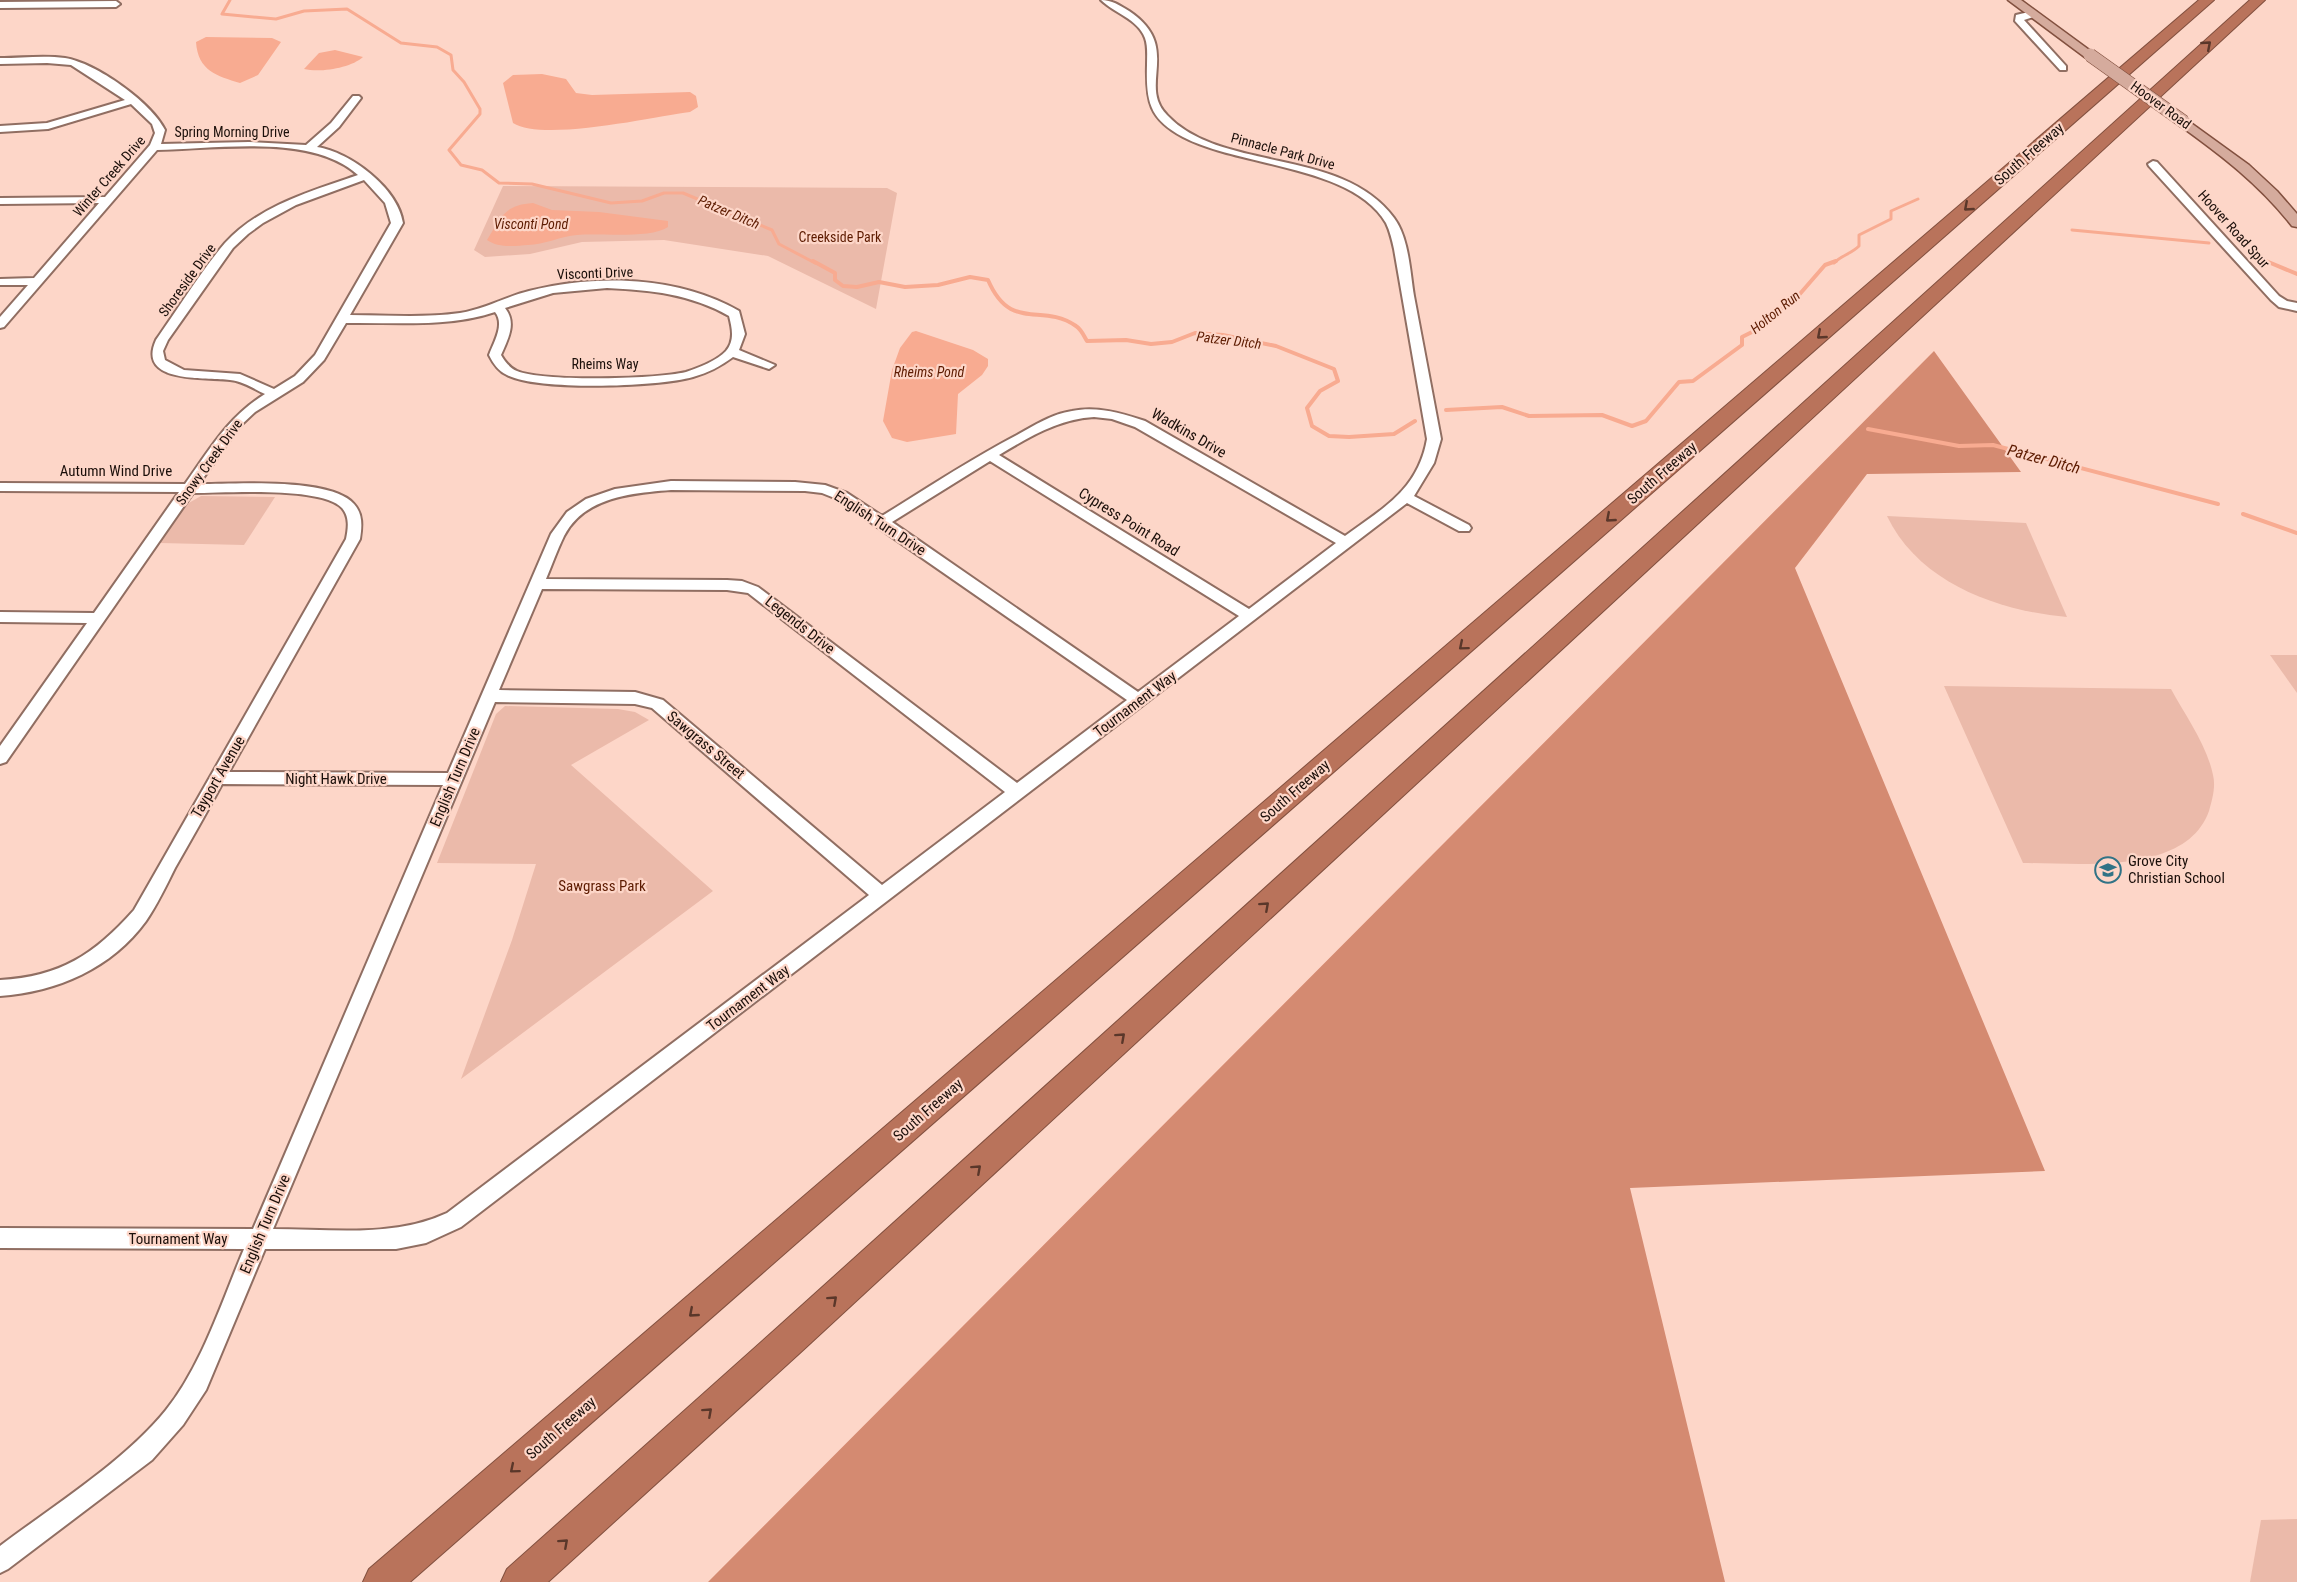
<svg xmlns="http://www.w3.org/2000/svg" width="2297" height="1582" font-family="'Roboto Condensed',sans-serif">
  <style>
    .green { fill: #ebbaaa }
    .forest { fill: #d48a71 }
    .water { fill: #f8ab91 }
    .lines { fill: none; stroke-linecap: round; stroke-linejoin: round }
    .stream-far1 { stroke: #f8ab91; stroke-width: 3 }
    .stream { stroke: #f8ab91; stroke-width: 4 }
    .minor-casing { stroke: #906e62; stroke-width: 4 }
    .major-casing { stroke: #82503f; stroke-width: 3 }
    .highway-casing { stroke: #82503f; stroke-width: 2 }
    .minor { fill: #fff; fill-rule: evenodd }
    .major { fill: #d5ab9d; fill-rule: evenodd }
    .highway { fill: #b9735b; fill-rule: evenodd }
    .major-bridge-casing { stroke: #82503f; stroke-width: 14; stroke-linecap: butt }
    .major-bridge { stroke: #d5ab9d; stroke-width: 13 }
    .oneway { stroke: #5a372a }
    .labels { text-anchor: middle; dominant-baseline: central; stroke-width: 4.5; stroke-linejoin: round; paint-order: stroke }
    .far-street-label { font-size: 14px; fill: #1b0f0a; stroke: #fdd6c8 }
    .far-water-label { font-size: 14px; font-style: italic; fill: #5d1b01; stroke: #fdd6c8 }
    .far-park-label { font-size: 14px; fill: #5d1b01; stroke: #fdd6c8 }
    .street-label { font-size: 15px; fill: #1b0f0a; stroke: #fdd6c8 }
    .poi-label { font-size: 15px; fill: #1b0f0a; stroke: #fdd6c8; text-anchor: start }
    .park-label { font-size: 15px; fill: #5d1b01; stroke: #fdd6c8 }
    .water-label { font-size: 16px; font-style: italic; fill: #5d1b01; stroke: #fdd6c8 }
  </style>
  <rect width="100%" height="100%" fill="#fdd6c8"/>
  <g class="green">
    <polygon points="503,186 887,188 897,193 876,309 768,256 664,240 582,242 530,254 485,257 474,250"/>
    <polygon points="201,496 275,497 244,545 160,543 187,504"/>
    <path d="M 1887,516 L 2026,523 L 2067,617 C 1998,611 1919,583 1887,516 Z"/>
    <polygon points="2270,655 2297,655 2297,693"/>
    <path d="M 1944,686 L 2171,689 C 2185,715 2207,745 2213,775 C 2216,787 2212,800 2209,811 C 2186,876 2078,863 2023,863 Z"/>
    <polygon points="505,706 618,709 635,712 649,720 571,765 713,891 461,1079 512,940 536,864 437,863 496,714"/>
    <polygon points="2297,1519 2297,1582 2250,1582 2261,1520"/>
  </g>
  <polygon class="forest" points="1934,351 2021,472 1867,474 1795,568 2045,1171 1630,1188 1725,1582 708,1582"/>
  <g class="water">
    <path d="M 206,37 L 272,38 L 281,42 L 258,75 L 240,83 C 217,76 198,71 196,42 Z"/>
    <path d="M 335,50 L 363,57 C 351,68 320,73 304,69 L 319,53 Z"/>
    <path d="M 542,74 L 566,79 L 576,93 L 592,95 L 690,92 L 696,96 L 698,107 L 690,112 C 652,117 543,142 513,123 L 503,83 L 513,75 Z"/>
    <path d="M 533,203 L 552,210 L 599,212 L 668,221 L 668,227 C 650,239 602,233 577,235 C 561,236 544,245 528,245 C 515,246 498,248 487,240 C 501,217 504,205 533,203 Z"/>
    <polygon points="916,331 973,350 988,359 988,366 982,375 958,394 956,434 907,442 892,438 883,421 892,370 900,348 912,332"/>
  </g>
  <g class="lines">
    <g class="stream-far1">
      <polyline points="230,0 222,14 276,19 304,11 347,9 401,43 437,47 451,55 453,70 464,82 480,109 480,114 449,150 461,165 482,170 499,183 532,184 611,203 642,201 664,193 683,193 772,230 779,244 815,263"/>
      <polyline points="2072,230 2209,243"/>
      <polyline points="2255,256 2269,263"/>
      <path d="M 1834,263 C 1842,255 1851,254 1859,246 L 1859,235 L 1891,219 L 1891,211 L 1918,199"/>
    </g>
    <g class="stream">
      <path d="M 813,261 L 835,273 L 835,280 L 843,286 L 857,287 L 879,282 L 905,287 L 938,285 L 970,277 L 988,280 C 1011,333 1041,302 1076,326 C 1081,329 1084,336 1087,341 L 1126,340 L 1151,344 L 1172,342 L 1195,333 L 1223,335 L 1276,346 L 1334,369 L 1338,381 L 1320,391 L 1307,408 L 1312,426 L 1329,436 L 1349,437 L 1394,434 L 1415,421"/>
      <polyline points="2266,261 2297,274"/>
      <polyline points="1446,410 1502,407 1529,416 1602,415 1632,426 1646,421 1679,382 1693,381 1742,345 1742,337 1760,328 1773,313 1792,303 1825,265 1836,261"/>
      <polyline points="1868,429 1959,446 1993,445 2218,504"/>
      <polyline points="2243,514 2297,533"/>
    </g>
    <g class="minor-casing">
      <g id="minor">
        <path d="M 1101,0 C 1112,0 1119,5 1129,11 C 1183,47 1137,85 1167,115 C 1195,145 1241,152 1279,161 C 1321,170 1367,181 1394,218 C 1409,238 1410,272 1414,296 C 1423,344 1432,391 1441,439 L 1434,463 L 1414,496 L 1469,525 L 1471,528 L 1469,531 L 1459,531 L 1407,503 L 461,1227 L 426,1243 L 396,1249 L 265,1249 L 206,1390 L 183,1425 L 152,1460 L 8,1569 L 0,1573 L 0,1546 C 53,1506 125,1461 166,1410 C 202,1365 222,1301 244,1249 L 0,1248 L 0,1228 L 253,1229 L 443,785 L 222,784 C 207,812 191,840 175,868 C 166,886 157,905 146,921 C 112,968 57,992 0,996 L 0,980 C 60,977 95,954 134,910 L 346,539 C 348,529 350,517 342,508 C 322,486 224,493 193,493 L 6,762 L 0,764 L 0,746 L 87,623 L 0,622 L 0,612 L 94,613 L 179,492 L 0,491 L 0,483 L 185,484 C 210,449 228,417 265,394 C 254,389 243,381 230,380 C 206,377 136,384 156,340 C 177,310 202,270 225,243 C 260,205 312,191 358,175 C 312,133 216,149 157,150 L 4,327 L 0,328 L 0,317 L 28,285 L 0,285 L 0,279 L 34,278 L 99,203 L 0,204 L 0,198 L 105,197 L 150,145 L 155,133 L 152,124 L 131,104 L 48,129 L 0,132 L 0,126 L 47,123 L 125,100 L 71,65 L 47,63 L 0,64 L 0,58 C 22,58 44,55 65,58 C 96,63 151,102 165,130 L 161,144 L 249,142 L 306,145 L 331,123 L 353,96 L 359,96 L 361,98 L 339,127 L 317,147 C 350,152 398,188 403,223 L 350,315 C 386,315 424,318 460,313 C 485,309 505,297 529,291 C 597,274 678,276 739,311 L 745,334 L 739,350 L 775,365 L 769,369 L 733,357 C 721,366 708,373 693,377 C 659,387 538,391 507,375 C 498,371 493,363 489,355 C 494,342 505,324 495,312 C 448,328 395,322 346,323 L 324,360 L 303,382 L 255,412 L 239,427 L 199,484 C 234,484 331,477 354,504 C 363,514 362,526 360,539 L 229,772 L 448,773 L 551,534 L 567,512 L 586,499 L 615,489 L 671,481 L 795,482 L 825,485 L 847,493 L 882,516 C 927,488 971,459 1017,435 C 1035,425 1052,414 1072,411 C 1097,406 1121,413 1145,421 L 1345,536 C 1383,508 1418,490 1427,439 L 1394,249 C 1392,240 1390,231 1386,223 C 1352,165 1240,167 1183,137 C 1149,119 1146,101 1147,65 C 1147,56 1148,46 1145,38 C 1138,19 1114,13 1101,0 ZM 364,180 L 385,203 L 391,223 L 315,355 L 295,376 L 274,389 L 240,374 L 184,370 L 165,360 L 163,351 L 168,340 L 233,248 L 248,234 L 263,223 L 296,205 ZM 607,288 C 650,290 691,294 729,316 C 732,328 735,340 726,351 C 718,360 698,368 686,372 C 657,379 543,382 517,371 C 510,368 505,362 501,355 C 508,339 517,323 505,308 L 553,293 ZM 1094,417 L 1112,419 L 1135,427 L 1336,543 L 1249,609 L 999,455 C 1029,437 1059,419 1094,417 ZM 990,461 L 1239,616 L 1138,692 L 892,522 ZM 671,490 L 805,491 L 822,493 L 837,499 L 1127,700 L 1017,783 L 758,587 L 742,581 L 727,580 L 546,579 C 552,565 557,550 564,536 C 584,497 632,493 671,490 ZM 542,589 L 727,590 L 748,593 L 1005,792 L 882,885 L 663,700 L 635,692 L 499,690 ZM 495,702 L 635,704 L 652,708 L 869,895 L 447,1213 C 393,1238 331,1229 273,1229 Z"/>
        <polygon points="0,2 116,1 120,4 116,7 0,8"/>
        <polygon points="2033,11 2036,12 2036,16 2024,20 2066,66 2066,70 2060,70 2015,21 2016,15"/>
        <polygon points="2153,161 2157,162 2279,296 2287,301 2297,303 2297,311 2279,307 2271,300 2149,166 2148,164"/>
      </g>
    </g>
    <g class="major-casing">
      <g id="major">
        <polygon points="2008,0 2021,0 2096,55 2090,59 2086,58"/>
        <path d="M 2184,118 L 2249,165 L 2277,191 L 2297,214 L 2297,227 L 2292,226 C 2260,185 2221,155 2179,125 L 2178,122 Z"/>
      </g>
    </g>
    <g class="highway-casing">
      <g id="highway">
        <polygon points="2199,0 2214,0 410,1582 363,1582 369,1569"/>
        <polygon points="2250,0 2265,0 802,1351 548,1582 501,1582 507,1569 778,1327"/>
      </g>
    </g>
    <use href="#minor" class="minor"/>
    <use href="#major" class="major"/>
    <use href="#highway" class="highway"/>
    <g class="major-bridge-casing">
      <polyline id="major-bridge" points="2090,55 2184,122"/>
    </g>
    <use href="#major-bridge" class="major-bridge"/>
  </g>
  <defs><path id="oneway-chevron" d="M-2-3.5L2.5 0L-2 3.5" fill="none" stroke-width="1.6" stroke-linecap="round" stroke-linejoin="round" transform="scale(1.5)"/></defs>
  <g class="oneway">
    <use href="#oneway-chevron" transform="translate(2207 45) rotate(-41)"/>
    <use href="#oneway-chevron" transform="translate(1968 207) rotate(139)"/>
    <use href="#oneway-chevron" transform="translate(1821 335) rotate(139)"/>
    <use href="#oneway-chevron" transform="translate(1610 518) rotate(139)"/>
    <use href="#oneway-chevron" transform="translate(1463 646) rotate(140)"/>
    <use href="#oneway-chevron" transform="translate(1265 906) rotate(-42)"/>
    <use href="#oneway-chevron" transform="translate(1121 1037) rotate(-42)"/>
    <use href="#oneway-chevron" transform="translate(977 1169) rotate(-42)"/>
    <use href="#oneway-chevron" transform="translate(833 1300) rotate(-42)"/>
    <use href="#oneway-chevron" transform="translate(693 1313) rotate(139)"/>
    <use href="#oneway-chevron" transform="translate(708 1412) rotate(-42)"/>
    <use href="#oneway-chevron" transform="translate(514 1469) rotate(140)"/>
    <use href="#oneway-chevron" transform="translate(564 1543) rotate(-42)"/>
  </g>
  <defs>
    <g id="school-ring" transform="scale(1.35)"><circle r="9.5" fill="#fdd6c8" stroke="#317386" stroke-width="1.5"/><path d="M0-5L7-2L0 1L-7-2ZM-4 1L0 2.5L4 1V4Q0 6-4 4Z" fill="#317386"/></g>
  </defs>
  <g fill-rule="evenodd">
    <use href="#school-ring" x="2108" y="870"/>
  </g>
  <g class="labels">
    <g class="far-street-label">
      <text transform="translate(2161 105) rotate(36)">Hoover Road</text>
      <text x="232" y="132">Spring Morning Drive</text>
      <text transform="translate(1283 151) rotate(15)">Pinnacle Park Drive</text>
      <text transform="translate(109 176) rotate(-49)">Winter Creek Drive</text>
      <text transform="translate(2234 229) rotate(48)">Hoover Road Spur</text>
      <text transform="translate(595 273) rotate(-2)">Visconti Drive</text>
      <text transform="translate(187 280) rotate(-54)">Shoreside Drive</text>
      <text x="605" y="364">Rheims Way</text>
      <text transform="translate(209 462) rotate(-54)">Snowy Creek Drive</text>
    </g>
    <g class="far-water-label">
      <text transform="translate(729 212) rotate(23)">Patzer Ditch</text>
      <text x="531" y="224">Visconti Pond</text>
      <text transform="translate(1775 312) rotate(-39)">Holton Run</text>
      <text transform="translate(1229 340) rotate(7)">Patzer Ditch</text>
      <text x="929" y="372">Rheims Pond</text>
    </g>
    <g class="far-park-label">
      <text x="840" y="237">Creekside Park</text>
    </g>
    <g class="street-label">
      <text transform="translate(2029 154) rotate(-41)">South Freeway</text>
      <text transform="translate(1189 433) rotate(30)">Wadkins Drive</text>
      <text x="116" y="471">Autumn Wind Drive</text>
      <text transform="translate(1662 473) rotate(-41)">South Freeway</text>
      <text transform="translate(1129 522) rotate(32)">Cypress Point Road</text>
      <text transform="translate(880 523) rotate(33)">English Turn Drive</text>
      <text transform="translate(800 625) rotate(38)">Legends Drive</text>
      <text transform="translate(1135 704) rotate(-37)">Tournament Way</text>
      <text transform="translate(706 745) rotate(40)">Sawgrass Street</text>
      <text transform="translate(218 777) rotate(-60)">Tayport Avenue</text>
      <text transform="translate(455 777) rotate(-67)">English Turn Drive</text>
      <text x="336" y="779">Night Hawk Drive</text>
      <text transform="translate(1295 791) rotate(-41)">South Freeway</text>
      <text transform="translate(748 998) rotate(-37)">Tournament Way</text>
      <text transform="translate(928 1110) rotate(-41)">South Freeway</text>
      <text transform="translate(265 1224) rotate(-67)">English Turn Drive</text>
      <text x="178" y="1239">Tournament Way</text>
      <text transform="translate(561 1428) rotate(-41)">South Freeway</text>
    </g>
    <g class="poi-label">
      <text x="2128" y="861">Grove City<tspan x="2128" dy="17">Christian School</tspan></text>
    </g>
    <g class="park-label">
      <text x="602" y="886">Sawgrass Park</text>
    </g>
    <g class="water-label">
      <text transform="translate(2044 459) rotate(15)">Patzer Ditch</text>
    </g>
  </g>
</svg>
